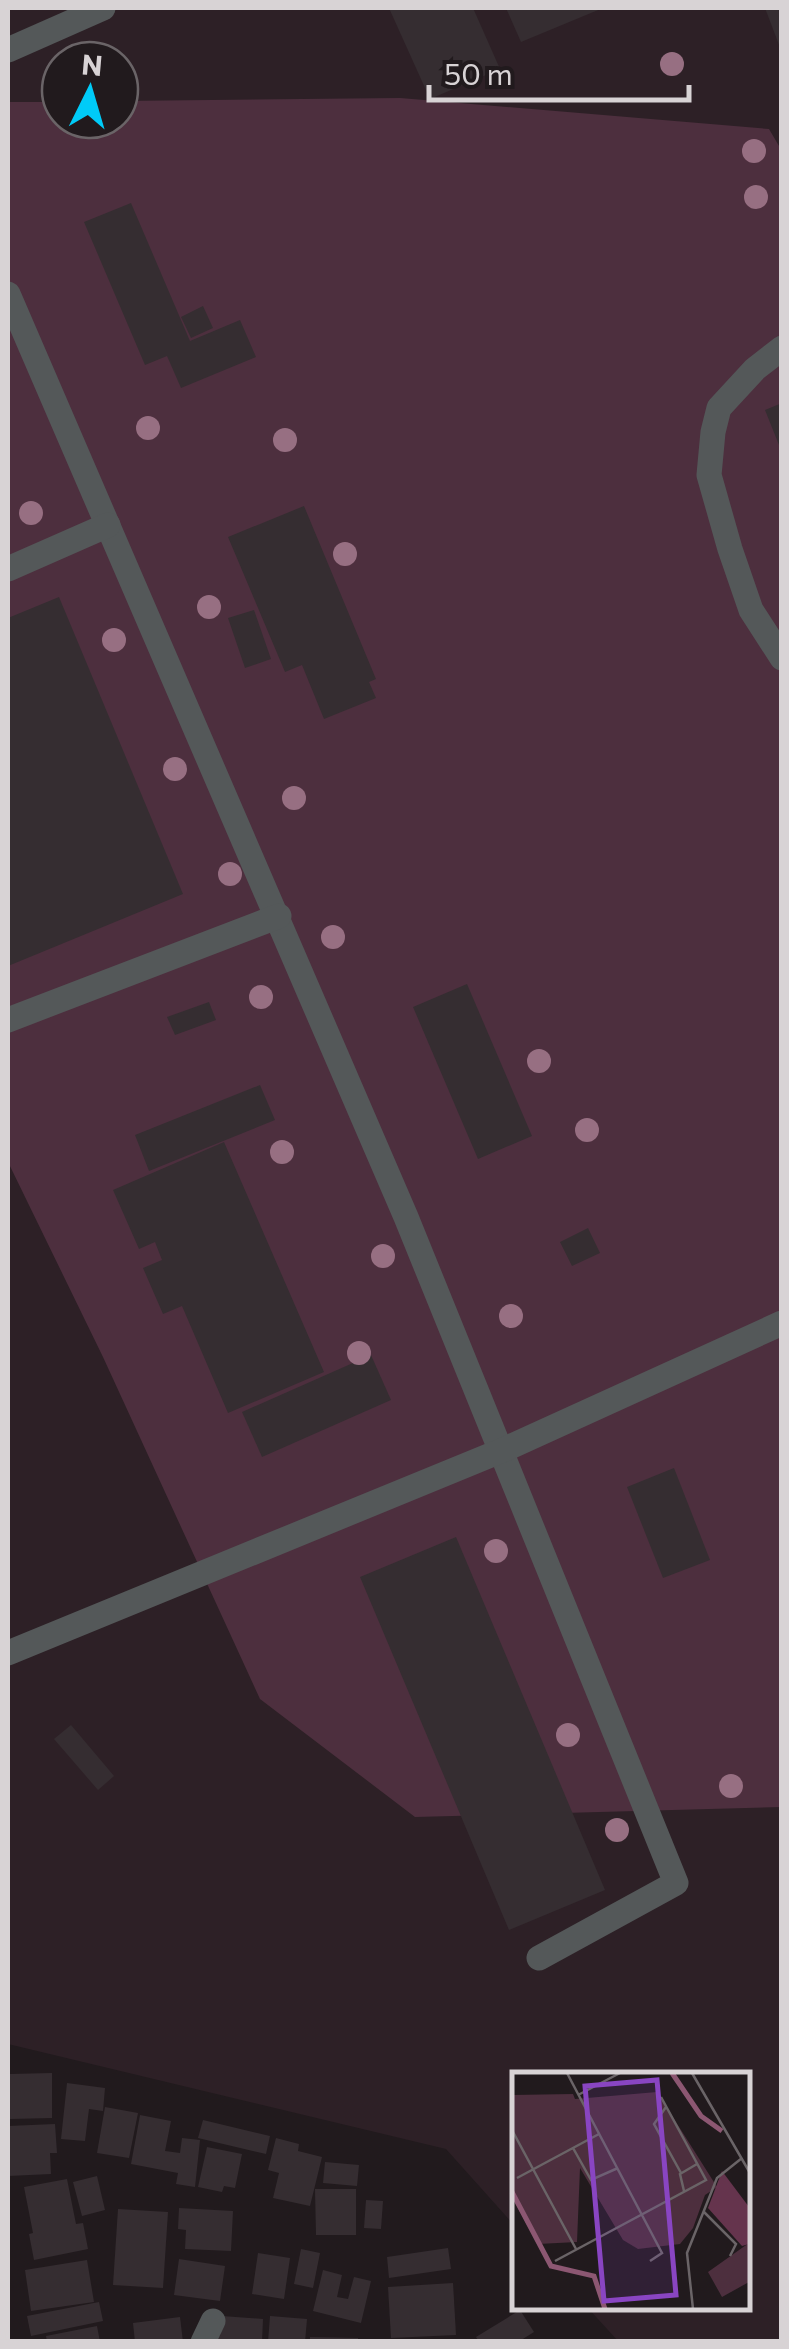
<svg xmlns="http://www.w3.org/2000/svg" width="789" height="2349" font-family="Commissioner,sans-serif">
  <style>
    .built { fill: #2d2026; fill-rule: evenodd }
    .green { fill: #4d2f3e }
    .building { fill: #352d31 }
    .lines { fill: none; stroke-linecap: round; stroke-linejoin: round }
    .minor { stroke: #545859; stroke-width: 25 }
    .tree { fill: #976f82 }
    .inset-river { fill: none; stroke: #8c5772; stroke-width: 5 }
    .inset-road { fill: none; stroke: #6a6467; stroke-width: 2.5 }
    .view { fill: #8945c2; fill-opacity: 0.15; stroke: #8945c2; stroke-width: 5 }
    .inset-edge { fill: none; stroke: #d8d3d5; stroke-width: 5 }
  </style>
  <rect width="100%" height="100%" fill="#211a1d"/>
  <path class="built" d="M 8,8 L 781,8 L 781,2341 L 618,2341 L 587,2307 L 746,2306 L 746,2074 L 514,2074 L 514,2225 L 446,2149 L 8,2044 ZM 60,60 L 120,60 L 120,120 L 60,120 Z"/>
  <polygon class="green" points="400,98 769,129 782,151 781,1807 415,1817 260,1699 103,1357 8,1162 8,102 60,102 60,120 120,120 120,101"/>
  <g class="building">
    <polygon points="389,8 473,8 500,69 430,99"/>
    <polygon points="506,8 603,8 521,42"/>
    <polygon points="765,8 782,8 782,49 781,50"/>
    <polygon points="131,203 190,341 240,320 256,357 181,388 167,356 145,365 84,222"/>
    <polygon points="203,306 213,328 191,338 181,317"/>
    <polygon points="782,403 782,450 781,450 765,410"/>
    <polygon points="304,506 376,679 369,682 376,698 324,719 302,665 285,672 228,537"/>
    <polygon points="59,597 183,894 8,966 8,618"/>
    <polygon points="254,610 271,659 245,668 228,618"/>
    <polygon points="467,984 532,1136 478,1159 413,1007"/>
    <polygon points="209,1002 216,1020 175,1035 167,1017"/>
    <polygon points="260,1085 275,1120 149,1171 135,1135"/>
    <polygon points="224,1142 324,1372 228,1413 182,1306 163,1314 143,1268 162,1260 155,1242 139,1249 113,1190"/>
    <polygon points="588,1228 600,1253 572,1266 560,1242"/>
    <polygon points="371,1355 391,1400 262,1457 242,1412"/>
    <polygon points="674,1468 710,1560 663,1578 627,1487"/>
    <polygon points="456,1537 605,1890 509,1930 360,1577"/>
    <polygon points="71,1725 114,1776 98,1790 54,1739"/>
    <polygon points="52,2073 52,2118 10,2119 10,2074"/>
    <polygon points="67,2083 105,2088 103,2111 89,2109 85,2141 61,2139"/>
    <polygon points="105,2107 138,2113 129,2158 97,2153"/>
    <polygon points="140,2115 171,2121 165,2151 180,2153 182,2138 200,2140 195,2187 176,2184 178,2173 131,2164"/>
    <polygon points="203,2120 270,2136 266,2154 198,2138"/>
    <polygon points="55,2124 57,2153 50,2153 51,2174 8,2176 8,2126"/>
    <polygon points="276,2138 299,2144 298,2151 322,2157 310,2206 273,2198 279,2173 268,2170"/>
    <polygon points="207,2147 242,2154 235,2188 224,2186 222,2192 198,2187"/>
    <polygon points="325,2162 359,2165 357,2186 323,2183"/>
    <polygon points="97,2176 105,2210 82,2216 73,2182"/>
    <polygon points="67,2179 76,2224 83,2223 88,2249 34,2260 29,2234 33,2233 24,2187"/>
    <polygon points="315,2189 356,2189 356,2235 316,2235"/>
    <polygon points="366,2200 383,2201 381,2229 364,2228"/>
    <polygon points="179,2208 233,2211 231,2251 185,2249 186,2230 178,2229"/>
    <polygon points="118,2209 168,2212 163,2288 113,2285"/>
    <polygon points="448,2248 451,2269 389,2278 387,2257"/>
    <polygon points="301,2249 320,2253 313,2288 294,2284"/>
    <polygon points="258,2253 290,2258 284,2299 252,2294"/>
    <polygon points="179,2259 225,2266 220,2301 174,2295"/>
    <polygon points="87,2260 94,2302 31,2311 25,2270"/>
    <polygon points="323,2270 342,2275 337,2297 348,2299 354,2277 371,2281 361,2323 313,2311"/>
    <polygon points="453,2283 456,2335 391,2338 388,2287"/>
    <polygon points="99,2302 103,2321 31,2336 27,2316"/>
    <polygon points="520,2310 534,2332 518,2342 479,2342 476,2337"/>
    <polygon points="222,2316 263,2319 262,2342 213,2342 214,2335 220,2336"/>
    <polygon points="270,2316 307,2319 305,2342 268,2342"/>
    <polygon points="180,2317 183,2342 135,2342 133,2323"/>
    <polygon points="97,2326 100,2342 47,2342 46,2336"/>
    <polygon points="310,2337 358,2338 358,2342 310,2342"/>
  </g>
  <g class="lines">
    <g class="minor">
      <polyline points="8,50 103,8"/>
      <polyline points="8,294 406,1217 676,1883 539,1958"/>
      <polyline points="782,348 755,369 719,408 713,432 709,475 730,549 751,610 782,658"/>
      <polyline points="8,569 108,525"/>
      <polyline points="8,1020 279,916"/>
      <polyline points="8,1653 503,1450 782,1323"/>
      <polyline points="203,2342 213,2321"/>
    </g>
  </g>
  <g class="tree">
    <circle cx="672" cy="64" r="12"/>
    <circle cx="754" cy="151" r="12"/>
    <circle cx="756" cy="197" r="12"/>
    <circle cx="148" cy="428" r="12"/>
    <circle cx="285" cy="440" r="12"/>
    <circle cx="31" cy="513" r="12"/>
    <circle cx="345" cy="554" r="12"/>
    <circle cx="209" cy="607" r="12"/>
    <circle cx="114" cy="640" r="12"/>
    <circle cx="175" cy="769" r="12"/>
    <circle cx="294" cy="798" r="12"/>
    <circle cx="230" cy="874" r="12"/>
    <circle cx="333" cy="937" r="12"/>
    <circle cx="261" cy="997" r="12"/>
    <circle cx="539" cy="1061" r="12"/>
    <circle cx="587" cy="1130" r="12"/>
    <circle cx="282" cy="1152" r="12"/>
    <circle cx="383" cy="1256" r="12"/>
    <circle cx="511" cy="1316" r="12"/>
    <circle cx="359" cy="1353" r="12"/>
    <circle cx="496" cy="1551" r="12"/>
    <circle cx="568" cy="1735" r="12"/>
    <circle cx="731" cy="1786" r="12"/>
    <circle cx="617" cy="1830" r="12"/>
  </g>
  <g transform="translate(512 2072)">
    <rect width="238" height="238" fill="#211a1d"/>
    <path d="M 145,20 L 205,115 L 193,123 L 181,156 L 168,172 L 126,177 L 111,168 L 68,96 L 65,170 L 26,172 L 0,126 L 0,23 L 61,22 L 63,27 ZM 237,171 L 237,210 L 210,225 L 196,200 Z" fill="#4d2f3e"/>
    <path d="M 210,99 L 237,135 L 237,172 L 230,174 L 196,136 Z" fill="#65344d"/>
    <path class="inset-river" d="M 160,1 L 189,44 L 210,59M 0,120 L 39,194 L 82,204 L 93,237"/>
    <path class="inset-road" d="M 55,1 L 150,181 L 138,189M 180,1 L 238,101M 66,23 L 108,1M 154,35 L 142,52 L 169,101M 0,58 L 64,177M 61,76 L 79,108 L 106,96M 5,106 L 87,62M 172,119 L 168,102 L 185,92M 191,139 L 224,172 L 218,184M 43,189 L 194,108 L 149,25M 181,237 L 175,181 L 205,106 L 230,86"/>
    <path class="view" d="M 145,8 L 164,223 L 92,229 L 73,14 Z"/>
    <rect width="238" height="238" class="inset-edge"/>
  </g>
  <rect width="789" height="2349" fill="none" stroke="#d8d3d5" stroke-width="20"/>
  <g transform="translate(90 90) rotate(5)"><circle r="48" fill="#211a1d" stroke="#6a6467" stroke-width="2.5"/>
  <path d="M0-8L18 38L0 25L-18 38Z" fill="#00cbf8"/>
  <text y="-15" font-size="28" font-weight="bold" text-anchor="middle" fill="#d8d3d5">N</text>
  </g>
  <path d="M429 85v15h260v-15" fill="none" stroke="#d8d3d5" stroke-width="5"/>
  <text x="444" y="85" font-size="30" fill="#d8d3d5" stroke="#211a1d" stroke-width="8" paint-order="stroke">50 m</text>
</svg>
